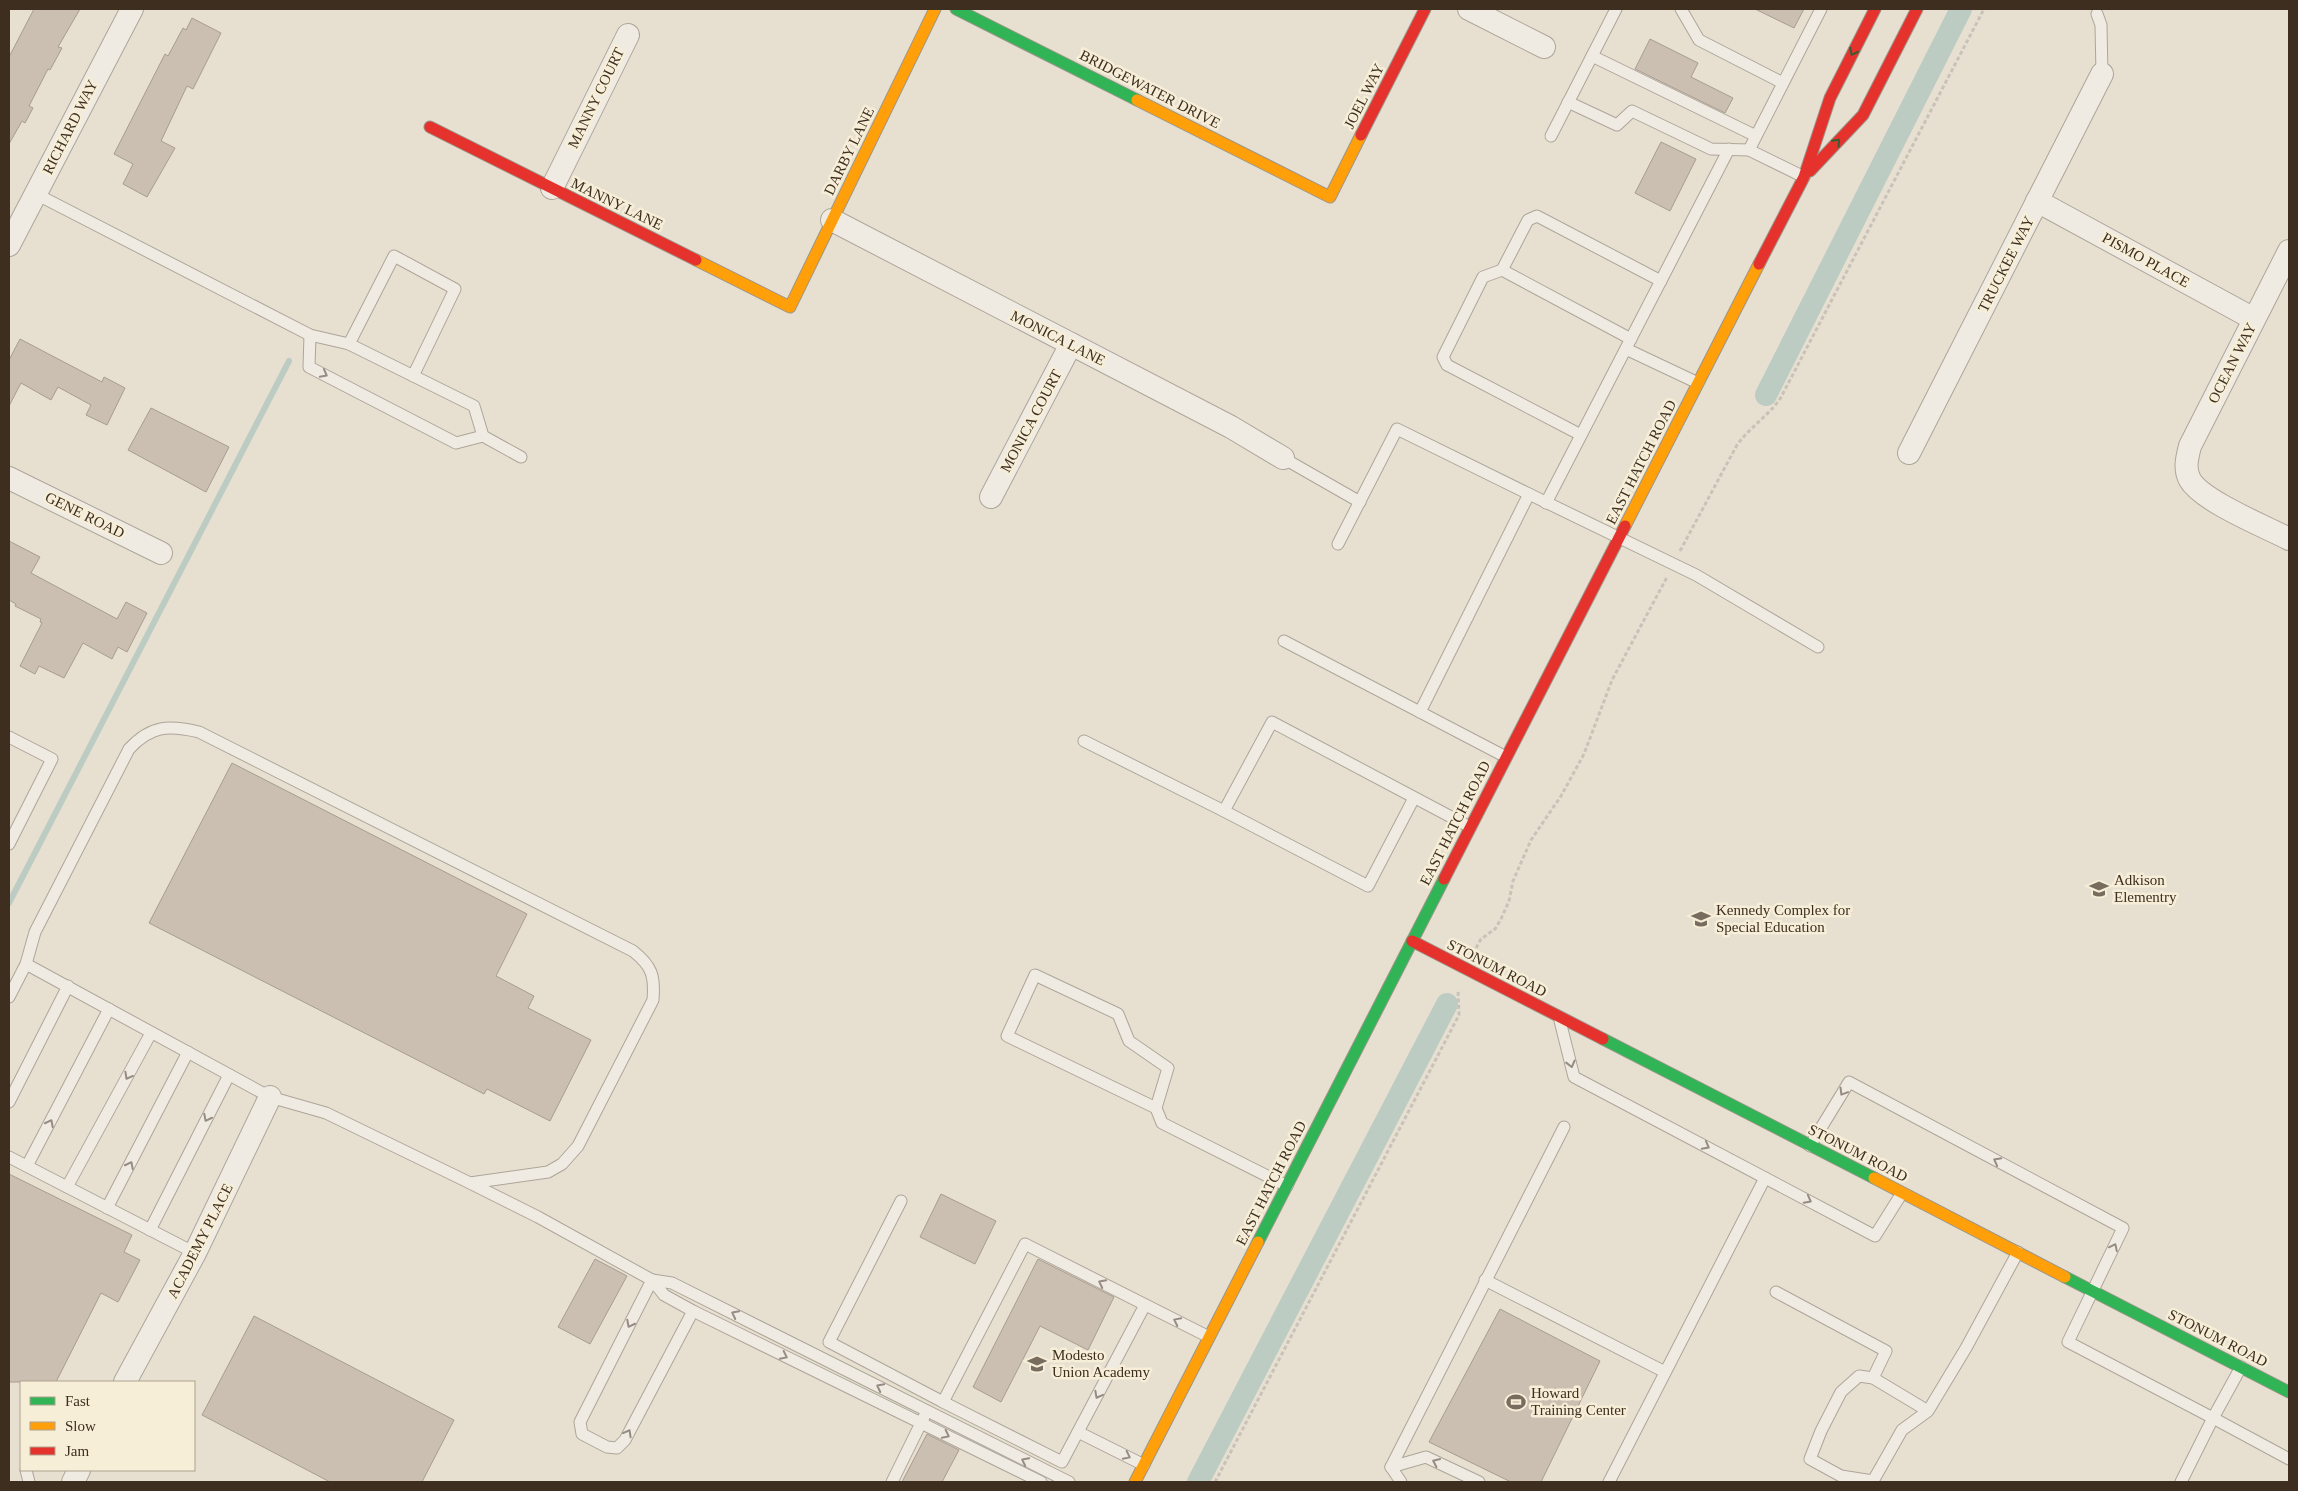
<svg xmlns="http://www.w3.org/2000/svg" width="2298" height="1491" font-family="Georgia,serif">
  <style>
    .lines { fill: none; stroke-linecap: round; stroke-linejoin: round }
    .stream { stroke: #bcccc2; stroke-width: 6 }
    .canal { stroke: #bcccc2; stroke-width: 22 }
    .building { fill: #cbbfb2; stroke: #a89c90 }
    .lane-casing { stroke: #ada599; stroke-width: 13 }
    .street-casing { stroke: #ada599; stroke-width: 24 }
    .fast-casing { stroke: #9c958a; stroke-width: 13 }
    .slow-casing { stroke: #9c958a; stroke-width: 13 }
    .jam-casing { stroke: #9c958a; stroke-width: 13 }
    .path { stroke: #c8c2b9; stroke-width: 3; stroke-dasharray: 4 2.5; stroke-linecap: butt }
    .lane { stroke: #efebe3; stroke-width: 11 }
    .street { stroke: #efebe3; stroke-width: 22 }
    .fast { stroke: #30b455; stroke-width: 11 }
    .slow { stroke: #ff9f0a; stroke-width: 11 }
    .jam { stroke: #e5322d; stroke-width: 11 }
    .oneway { stroke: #385d33 }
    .oneway2 { stroke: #968c82 }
    .labels { text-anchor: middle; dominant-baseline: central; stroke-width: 5; stroke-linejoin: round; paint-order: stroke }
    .street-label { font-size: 15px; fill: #3d2e20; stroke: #f7eed8 }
    .poi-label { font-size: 15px; fill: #3d2e20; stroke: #f7eed8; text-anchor: start }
  </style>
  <rect width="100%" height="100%" fill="#e7e0d1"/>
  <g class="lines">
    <polyline class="stream" points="9,903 289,361"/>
    <g class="canal">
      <polyline points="1766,395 1961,9"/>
      <polyline points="1198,1482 1447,1004"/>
    </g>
  </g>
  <g class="building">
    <polygon points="34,9 80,9 58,47 62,48 50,70 48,69 29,106 33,108 25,123 22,121 9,144 9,57"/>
    <polygon points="1755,9 1804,9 1794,28"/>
    <polygon points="192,18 221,33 193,89 187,86 161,141 175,148 147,197 123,184 133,164 114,154 165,54 168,56 183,28 186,30"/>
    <polygon points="1650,39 1698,63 1691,77 1733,98 1725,113 1635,69"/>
    <polygon points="1661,142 1696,159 1670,211 1635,193"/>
    <polygon points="20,339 102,382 104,377 125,388 107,425 86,415 91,405 58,387 51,400 21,383 9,406 9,360"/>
    <polygon points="151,408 229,447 206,492 128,450"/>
    <polygon points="9,541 40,557 31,573 117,619 126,602 147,613 127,652 118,647 112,659 83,643 64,678 39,666 35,674 20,666 42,623 40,622 41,619 15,606 16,604 9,600"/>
    <polygon points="232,763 527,914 496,976 534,996 528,1008 591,1040 550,1121 487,1089 484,1094 149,923"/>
    <polygon points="9,1174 132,1235 124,1252 140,1260 118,1302 101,1293 56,1382 9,1382"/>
    <polygon points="941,1194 996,1221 975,1264 920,1237"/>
    <polygon points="595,1259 627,1276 590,1344 558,1327"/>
    <polygon points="1038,1259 1114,1297 1088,1350 1040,1326 1001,1402 973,1387"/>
    <polygon points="1500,1309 1600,1361 1541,1482 1511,1482 1429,1442"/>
    <polygon points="254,1316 454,1420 422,1482 330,1482 202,1415"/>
    <polygon points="927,1434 959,1450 942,1482 902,1482"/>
  </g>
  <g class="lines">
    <g class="lane-casing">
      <g id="lane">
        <polyline points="1616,9 1592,56 1756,136"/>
        <polyline points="1681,9 1699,40 1783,83"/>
        <polyline points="2097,14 2101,25 2102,74"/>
        <polyline points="1568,102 1617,125 1632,111 1711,149 1749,150"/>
        <polyline points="1551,136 1592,56"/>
        <polyline points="1804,177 1749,150 1821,9"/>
        <polyline points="36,194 310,335 349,344 474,406 483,436 521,457"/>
        <polyline points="1502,270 1631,339"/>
        <polyline points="310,335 309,367 456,443 483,436"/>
        <polyline points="349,344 394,256 455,289 413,376"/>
        <polyline points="1626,349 1698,383"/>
        <polyline points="1581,435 1447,365 1443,357 1483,277 1502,270 1528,220 1537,216 1661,281"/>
        <polyline points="1283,458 1360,502"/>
        <polyline points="1546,503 1729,149"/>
        <polyline points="1338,544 1397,429 1529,494"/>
        <polyline points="1284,641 1506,757"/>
        <polyline points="1420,712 1529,494 1696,575 1818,647"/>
        <polyline points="9,737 52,759 9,844"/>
        <polyline points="1084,741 1224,811 1272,722 1470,827"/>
        <polyline points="1224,811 1368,886 1414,798"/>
        <path d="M 9,997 L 26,964 L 270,1097 L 326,1113 L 470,1183 L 548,1172 L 562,1164 L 578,1146 L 653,1000 C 655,976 652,966 633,951 L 199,732 C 169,725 151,725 129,749 L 35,932 L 26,964"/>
        <polyline points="1560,1021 1574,1077 1875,1236 1902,1193"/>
        <polyline points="9,1102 68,986"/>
        <polyline points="1156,1108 1168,1068 1129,1041 1118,1014 1035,975 1007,1036 1156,1108 1162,1123 1287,1186"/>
        <polyline points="1810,1146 1849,1082 2123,1228 2068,1342 2213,1418 2181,1482"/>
        <polyline points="9,1157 195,1253"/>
        <polyline points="27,1166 109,1009"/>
        <polyline points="470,1183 538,1217 652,1280 664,1295 693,1311 1041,1482"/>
        <polyline points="67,1187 151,1033"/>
        <polyline points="901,1201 829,1342 943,1402"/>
        <polyline points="107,1208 188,1052"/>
        <polyline points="150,1230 229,1075"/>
        <polyline points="652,1280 672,1283 1069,1482"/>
        <polyline points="652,1280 580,1422 582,1434 607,1447 617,1448 625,1440 693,1311"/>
        <polyline points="1485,1280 1665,1372"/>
        <polyline points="1776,1292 1886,1351 1873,1378"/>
        <polyline points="1145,1305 1062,1462 943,1402 1025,1244 1209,1337"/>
        <polyline points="2241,1367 2213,1418 2289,1459"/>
        <polyline points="1928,1411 1873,1378 1859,1376 1841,1392 1821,1431 1810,1459 1841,1476 1873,1481 1902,1430 1928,1411 1966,1348 2018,1252"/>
        <polyline points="1078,1432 1144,1465"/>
        <polyline points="1391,1467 1564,1127"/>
        <polyline points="1391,1467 1426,1457 1479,1482"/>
        <polyline points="1391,1467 1401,1482"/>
        <polyline points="26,1470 29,1482"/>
        <polyline points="892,1482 924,1417"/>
        <polyline points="1609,1482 1765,1178"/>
      </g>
    </g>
    <g class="street-casing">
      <g id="street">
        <polyline points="1469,9 1544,47"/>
        <polyline points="552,188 628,35"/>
        <polyline points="2037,201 2254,319"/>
        <polyline points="832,220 1231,427 1283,458"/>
        <polyline points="9,245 132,9"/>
        <path d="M 2289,251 L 2190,446 C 2187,458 2184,469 2190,480 C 2202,501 2266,527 2289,539"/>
        <polyline points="1909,453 2102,74"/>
        <polyline points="9,478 161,553"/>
        <polyline points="991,497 1071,344"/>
        <polyline points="125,1382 195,1253 270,1097"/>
        <polyline points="73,1482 79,1470"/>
      </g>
    </g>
    <g class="fast-casing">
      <g id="fast">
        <polyline points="956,9 1137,100"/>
        <polyline points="1603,1039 1874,1178"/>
        <polyline points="1258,1242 1444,879"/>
        <polyline points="2065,1277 2289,1392"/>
      </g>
    </g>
    <g class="slow-casing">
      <g id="slow">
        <polyline points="1137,100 1330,197 1361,135"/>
        <polyline points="696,260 790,307 935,9"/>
        <polyline points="1625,526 1759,264"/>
        <polyline points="1874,1178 2065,1277"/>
        <polyline points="1135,1482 1258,1242"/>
      </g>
    </g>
    <g class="jam-casing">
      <g id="jam">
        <polyline points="430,127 696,260"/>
        <polyline points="1361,135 1425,9"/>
        <polyline points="1810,171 1863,115 1917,9"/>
        <polyline points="1759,264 1804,177 1830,98 1875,9"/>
        <polyline points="1444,879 1625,526"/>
        <polyline points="1412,941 1603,1039"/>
      </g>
    </g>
    <g class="path">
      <path d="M 1680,551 L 1737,445 C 1750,427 1768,416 1780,399 L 1984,9"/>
      <polyline points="1476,948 1481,939 1495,929 1501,919 1509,901 1513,881 1531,840 1561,796 1584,754 1612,680 1667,577"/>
      <polyline points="1215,1482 1459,1015 1458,990"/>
    </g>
    <use href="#lane" class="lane"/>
    <use href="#street" class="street"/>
    <use href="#fast" class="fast"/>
    <use href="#slow" class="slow"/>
    <use href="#jam" class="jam"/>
  </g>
  <defs><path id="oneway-chevron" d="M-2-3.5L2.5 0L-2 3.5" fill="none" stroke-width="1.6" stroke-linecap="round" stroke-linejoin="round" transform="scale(1.25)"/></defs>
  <g class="oneway">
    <use href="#oneway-chevron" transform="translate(1853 52) rotate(117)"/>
    <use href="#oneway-chevron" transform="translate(1837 142) rotate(-47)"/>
  </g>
  <g class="oneway2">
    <use href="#oneway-chevron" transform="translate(324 374) rotate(28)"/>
    <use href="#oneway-chevron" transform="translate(1571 1064) rotate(76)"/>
    <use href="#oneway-chevron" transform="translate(128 1076) rotate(119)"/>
    <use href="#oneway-chevron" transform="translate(1843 1092) rotate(121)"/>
    <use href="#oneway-chevron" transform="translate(207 1118) rotate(117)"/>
    <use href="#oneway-chevron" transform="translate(50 1123) rotate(-63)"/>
    <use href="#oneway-chevron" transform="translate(1706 1146) rotate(28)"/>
    <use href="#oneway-chevron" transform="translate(1997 1161) rotate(-152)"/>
    <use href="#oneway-chevron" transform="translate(130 1165) rotate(-63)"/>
    <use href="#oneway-chevron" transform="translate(1808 1200) rotate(28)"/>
    <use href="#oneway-chevron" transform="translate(2114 1247) rotate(-64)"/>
    <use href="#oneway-chevron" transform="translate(1102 1283) rotate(-153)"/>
    <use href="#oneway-chevron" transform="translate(735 1314) rotate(-153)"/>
    <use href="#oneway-chevron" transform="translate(1177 1321) rotate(-154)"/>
    <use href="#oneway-chevron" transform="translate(630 1324) rotate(117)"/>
    <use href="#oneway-chevron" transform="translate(784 1356) rotate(26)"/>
    <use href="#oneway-chevron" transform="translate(880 1387) rotate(-153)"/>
    <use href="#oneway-chevron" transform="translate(1098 1395) rotate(118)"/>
    <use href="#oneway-chevron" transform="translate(628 1433) rotate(-61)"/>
    <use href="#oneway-chevron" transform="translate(946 1435) rotate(26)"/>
    <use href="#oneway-chevron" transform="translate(1127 1456) rotate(26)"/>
    <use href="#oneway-chevron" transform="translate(1025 1461) rotate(-153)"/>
    <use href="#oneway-chevron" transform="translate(1436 1462) rotate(-155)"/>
  </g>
  <defs>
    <g id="school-bare" transform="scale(1.5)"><path d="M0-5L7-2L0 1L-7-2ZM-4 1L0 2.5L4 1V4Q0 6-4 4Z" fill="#786c5e" stroke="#f7eed8" stroke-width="2.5" paint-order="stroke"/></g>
    <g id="stadium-bare" transform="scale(1.5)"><path d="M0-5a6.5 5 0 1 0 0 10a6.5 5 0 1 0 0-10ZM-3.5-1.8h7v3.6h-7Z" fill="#786c5e" stroke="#f7eed8" stroke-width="2.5" paint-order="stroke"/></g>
  </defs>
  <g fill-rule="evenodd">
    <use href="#school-bare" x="2099" y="889"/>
    <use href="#school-bare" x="1701" y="919"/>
    <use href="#school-bare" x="1037" y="1364"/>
    <use href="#stadium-bare" x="1516" y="1402"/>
  </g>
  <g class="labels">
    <g class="street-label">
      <text transform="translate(1150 89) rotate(27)">BRIDGEWATER DRIVE</text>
      <text transform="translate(1364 96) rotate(-63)">JOEL WAY</text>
      <text transform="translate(596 98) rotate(-64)">MANNY COURT</text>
      <text transform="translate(70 127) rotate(-63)">RICHARD WAY</text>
      <text transform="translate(849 151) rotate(-64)">DARBY LANE</text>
      <text transform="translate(617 204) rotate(26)">MANNY LANE</text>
      <text transform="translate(2146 260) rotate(29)">PISMO PLACE</text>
      <text transform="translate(2006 264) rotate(-63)">TRUCKEE WAY</text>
      <text transform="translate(1058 338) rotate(27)">MONICA LANE</text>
      <text transform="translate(2232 363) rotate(-63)">OCEAN WAY</text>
      <text transform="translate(1031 421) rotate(-62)">MONICA COURT</text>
      <text transform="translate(1641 462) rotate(-63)">EAST HATCH ROAD</text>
      <text transform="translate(85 515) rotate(26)">GENE ROAD</text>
      <text transform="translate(1455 823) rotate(-63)">EAST HATCH ROAD</text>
      <text transform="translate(1497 968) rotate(27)">STONUM ROAD</text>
      <text transform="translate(1858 1153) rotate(27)">STONUM ROAD</text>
      <text transform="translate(1271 1183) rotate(-63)">EAST HATCH ROAD</text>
      <text transform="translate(200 1241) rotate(-63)">ACADEMY PLACE</text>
      <text transform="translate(2218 1338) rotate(27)">STONUM ROAD</text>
    </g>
    <g class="poi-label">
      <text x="2114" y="880">Adkison<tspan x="2114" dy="17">Elementry</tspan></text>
      <text x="1716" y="910">Kennedy Complex for<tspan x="1716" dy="17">Special Education</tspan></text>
      <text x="1052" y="1355">Modesto<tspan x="1052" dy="17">Union Academy</tspan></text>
      <text x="1531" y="1393">Howard<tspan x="1531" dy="17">Training Center</tspan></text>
    </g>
  </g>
  <rect width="2298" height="1491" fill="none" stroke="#3d2e20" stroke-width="20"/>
  <rect x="20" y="1381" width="175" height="90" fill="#f7eed8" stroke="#ada18e"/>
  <rect x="30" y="1397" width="25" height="8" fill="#30b455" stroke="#ada18e"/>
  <text x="65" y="1406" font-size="15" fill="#3d2e20">Fast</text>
  <rect x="30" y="1422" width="25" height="8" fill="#ff9f0a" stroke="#ada18e"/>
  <text x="65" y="1431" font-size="15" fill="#3d2e20">Slow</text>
  <rect x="30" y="1447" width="25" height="8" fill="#e5322d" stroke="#ada18e"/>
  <text x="65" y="1456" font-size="15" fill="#3d2e20">Jam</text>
</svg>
